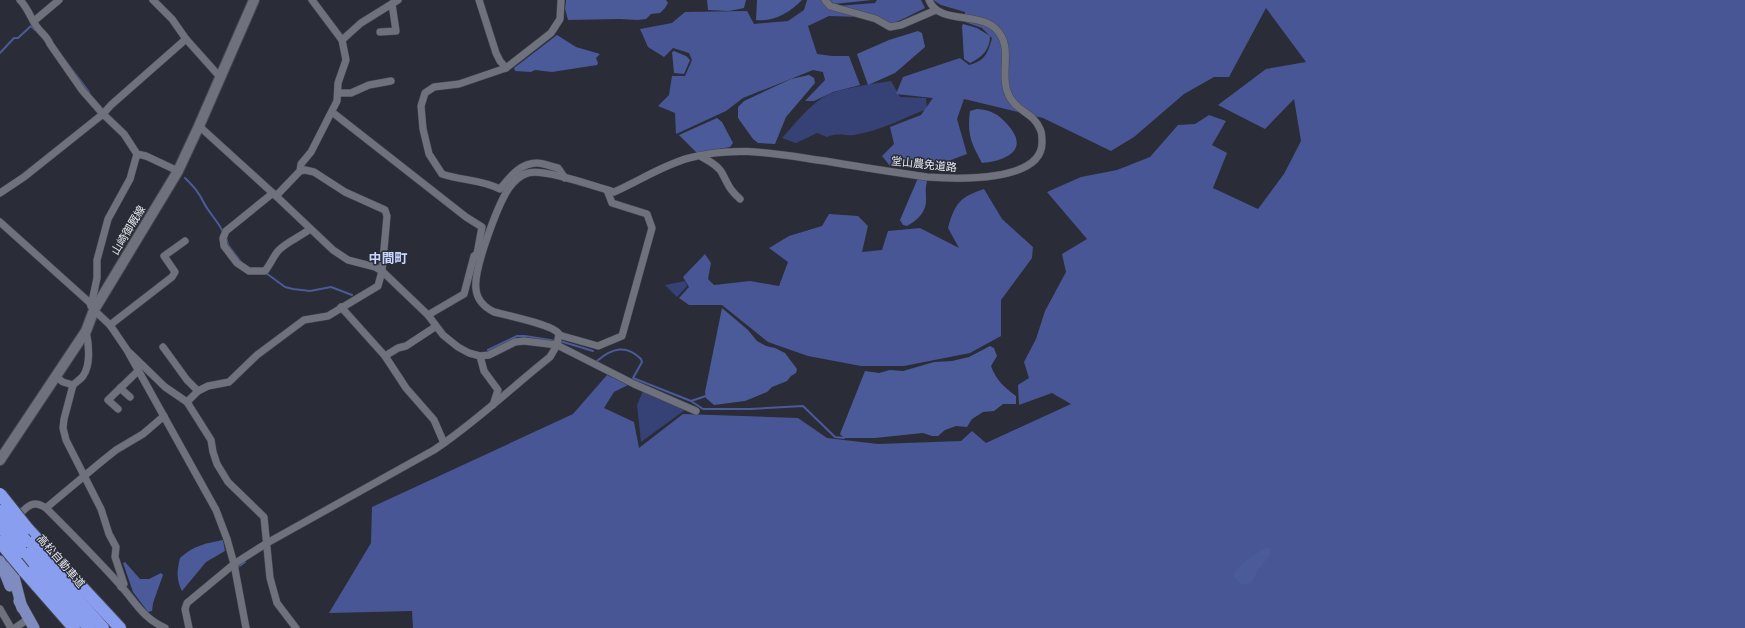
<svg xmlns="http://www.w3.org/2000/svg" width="1745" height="628" font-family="'Public Sans','Noto Sans JP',sans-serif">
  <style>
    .green { fill: #364275 }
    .forest { fill: #485695 }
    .water { fill: #4b5a99 }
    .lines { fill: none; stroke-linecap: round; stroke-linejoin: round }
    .stream { stroke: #4b5a99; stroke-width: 2 }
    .minor-casing { stroke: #464950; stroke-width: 8 }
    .secondary-casing { stroke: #464950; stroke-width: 12 }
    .primary-casing { stroke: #464950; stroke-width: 12 }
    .motorway-casing { stroke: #464950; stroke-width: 14 }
    .minor { stroke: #6f727d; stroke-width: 7 }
    .secondary { stroke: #6f727d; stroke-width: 10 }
    .primary { stroke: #7f8cc1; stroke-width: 11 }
    .motorway { stroke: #899eef; stroke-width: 12 }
    .motorway-bridge-casing { stroke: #464950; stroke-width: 14; stroke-linecap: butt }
    .motorway-bridge { stroke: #899eef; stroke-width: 12 }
    .labels { text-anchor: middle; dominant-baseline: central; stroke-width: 3; stroke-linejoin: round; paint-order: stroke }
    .street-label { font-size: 11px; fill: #e8eaf0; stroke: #2a2d37 }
    .quarter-label { font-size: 13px; font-weight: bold; fill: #c8d5ff; stroke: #2a2d37 }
  </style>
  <rect width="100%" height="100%" fill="#2a2d37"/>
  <g class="green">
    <path d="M 891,81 L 900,97 L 926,98 L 927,109 C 903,118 880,131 854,135 C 844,136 838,132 827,137 L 817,133 L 796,143 L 782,138 C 795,124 806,109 822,98 C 837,88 873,84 891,81 Z"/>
    <polygon points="685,281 687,286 677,297 665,285"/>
    <polygon points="643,391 686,409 641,442 637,405"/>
  </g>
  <g class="forest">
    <polygon points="807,0 824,0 860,17 829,16 808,26 817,54 832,56 849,56 860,85 833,92 814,101 805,101 825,80 823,72 813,70 743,98 726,111 676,134 675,113 658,106 669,95 672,76 685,76 692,60 689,53 673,48 664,57 648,47 640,29 672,23 685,12 747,11 754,24 788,21 804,10"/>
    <polygon points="877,0 921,0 925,8 901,20 890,24 837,6 875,3"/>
    <path d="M 933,0 L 1745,0 L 1745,628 L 413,628 L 412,611 L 329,613 L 371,543 L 372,507 L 573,414 L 607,375 L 628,385 L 614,392 L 604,408 L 634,422 L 639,448 L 683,414 L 798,418 L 827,438 L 878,444 L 961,441 L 972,431 L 986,443 L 1071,404 L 1052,393 L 1019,405 L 1018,385 L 1029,378 L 1024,362 L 1036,339 L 1045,311 L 1066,272 L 1062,254 L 1087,239 L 1047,192 L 1081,177 L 1117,170 L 1150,157 L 1178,125 L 1195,124 L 1209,115 L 1226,121 L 1212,145 L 1227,153 L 1213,188 L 1258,209 L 1284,174 L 1301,141 L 1294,99 L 1265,129 L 1218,105 L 1266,69 L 1306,62 L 1266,8 L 1229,77 L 1214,77 L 1184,94 L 1134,137 L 1111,151 L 1043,118 L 964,99 L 957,119 L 967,154 L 927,169 L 890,166 L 882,156 L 894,144 L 890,127 L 921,115 L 933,98 L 896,94 L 903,77 L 960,58 L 969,65 C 985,61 988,53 992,38 L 982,28 L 965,22 L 965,12 L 941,5 Z"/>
    <path d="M 984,189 L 1002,219 L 1033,247 L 1032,258 L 1001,300 L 1001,336 L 970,353 L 904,366 L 861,366 L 808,356 L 768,342 L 722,305 L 689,305 L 679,298 L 689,287 L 683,277 L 705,254 L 711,263 L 708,279 L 714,285 L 750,281 L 779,286 L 788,262 L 769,248 L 789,236 L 822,226 L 829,214 L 858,216 L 868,226 L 862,252 L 882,250 L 888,231 L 920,228 L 959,248 L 948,228 C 955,203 960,197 984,189 Z"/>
  </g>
  <g class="water">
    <polygon points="566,0 666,0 668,3 665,8 660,13 651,14 646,19 638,20 619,19 568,20 565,9"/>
    <polygon points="707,0 746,0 744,8 729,11 708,10"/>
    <path d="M 757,0 L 802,0 C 789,13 774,22 756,20 Z"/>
    <polygon points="830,0 872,0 834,4"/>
    <path d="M 963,24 L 977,28 L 990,36 C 990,50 982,57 970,63 L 964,59 L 962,26 Z"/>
    <polygon points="918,31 922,33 925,47 895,73 868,85 857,54 889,40"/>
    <polygon points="557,35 576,47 600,54 596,58 598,63 597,65 552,72 535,70 531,72 515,71 514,68"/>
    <polygon points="674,51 686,56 690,60 684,74 674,73 672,52"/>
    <polygon points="809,75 814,78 815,83 786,117 775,144 758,143 753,139 738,118 738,107 744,101 791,79"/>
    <path d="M 977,109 C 991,110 998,114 1007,124 C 1031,150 1006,161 982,163 C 971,142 967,135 970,111 Z"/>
    <polygon points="717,118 722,122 733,143 730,147 697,153 679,135"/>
    <path d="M 918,178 L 926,180 L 927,182 C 925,189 926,191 926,198 C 927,211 918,220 907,226 L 903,225 L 900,220 Z"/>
    <polygon points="722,308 748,330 757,341 766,346 775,348 785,353 797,369 796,373 791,376 787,381 772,387 767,392 745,401 714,405 706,398 705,392"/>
    <path d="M 990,346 L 994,348 L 997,356 L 991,366 C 996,380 1004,387 1016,396 L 1016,404 L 1003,404 L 994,411 L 983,412 L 972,419 L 967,427 L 956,426 L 945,430 L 938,436 L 932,436 L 923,433 L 875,438 L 844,438 L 840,434 L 865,371 L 879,373 L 890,370 L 903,371 L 934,362 L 952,361 L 969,357 Z"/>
    <path d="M 223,540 L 225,551 L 206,562 L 182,591 C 176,579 177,571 180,558 C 193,546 206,543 223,540 Z"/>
    <polygon points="1264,548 1269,548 1271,551 1270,555 1258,570 1251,583 1243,585 1234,578 1233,574 1244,562"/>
    <polygon points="125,562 140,579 149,579 161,573 163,575 153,603 152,611 148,612 133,592 123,563"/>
  </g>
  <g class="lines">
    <g class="stream">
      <polyline points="0,53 14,38 18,38 31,26 35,30"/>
      <polyline points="64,59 89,92"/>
      <path d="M 185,178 C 194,187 198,191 204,203 C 209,213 218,221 223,232"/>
      <polyline points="226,237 228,245 241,262"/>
      <polyline points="266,273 285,287 293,289 310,291 331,287 352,295"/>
      <polyline points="560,341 593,351"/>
      <polyline points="488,350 517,336 525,336 556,341"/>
      <path d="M 597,361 C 612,348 626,344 641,359 L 642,362 L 633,378 L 691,401 L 703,409 L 750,409 L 803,406 L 835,437 L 844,438"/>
      <polyline points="691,401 706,396"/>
      <polyline points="238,567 245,562"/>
    </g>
    <g class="minor-casing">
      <g id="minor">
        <path d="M 20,0 C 28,8 31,19 37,27 C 42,34 47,36 50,44 L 82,90 L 103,114 L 124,134 L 137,154 L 146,156 L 178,171"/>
        <polyline points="153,0 172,19 186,39 220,77"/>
        <polyline points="479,0 496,53 500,61 506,68"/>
        <path d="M 561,0 L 560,19 L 551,33 L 506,68 L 459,84 L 434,87 L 425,93 L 421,106 L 423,129 L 429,154 L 442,174 C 463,181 480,179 500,189 C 510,177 520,163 537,163 C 544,163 552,167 558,168 L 565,178"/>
        <polyline points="825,0 830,6 876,19 890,27 901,25 936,10"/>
        <polyline points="34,21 59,0"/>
        <polyline points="380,32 396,31 392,4"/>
        <polyline points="342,40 361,23 398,0"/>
        <polyline points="338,93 351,93 369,85 391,81"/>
        <polyline points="332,112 466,217 482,227 477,254"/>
        <path d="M 700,156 C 707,160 718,165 722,173 C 729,186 729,189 740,199"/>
        <polyline points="300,171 301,164 311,152 337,101 338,83 346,60 342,40 312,0"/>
        <polyline points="0,193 24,177 103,114 111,105 186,39"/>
        <path d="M 273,193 L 226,231 L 223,238 L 224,246 L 237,263 L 249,271 L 265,271 C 270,265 273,257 278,251 C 286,242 300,237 310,229"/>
        <polyline points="0,222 89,302 94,310 110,325 127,350 216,510 227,539 234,564 246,628"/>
        <polyline points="91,306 97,278 97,260 108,219 130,179 137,154"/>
        <polyline points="341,307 385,356 406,388 434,420 444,443"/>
        <polyline points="428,315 464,294 474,256 477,254 481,255"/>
        <polyline points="110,325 172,277 175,272 164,256 185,241"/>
        <polyline points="559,335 598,346 622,336 652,228 647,214 612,203 607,190"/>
        <polyline points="163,347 187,380 198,391"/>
        <polyline points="130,353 165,387 187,402 211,440 213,452 217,464 228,482 264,517 270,578 277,603 296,628"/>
        <polyline points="385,356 398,348 406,346 435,327"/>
        <polyline points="480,356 484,371 498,390 493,405"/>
        <path d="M 56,377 L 63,382 L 73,385 C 76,382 81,379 83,376 C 91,365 89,344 86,331"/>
        <polyline points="73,385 64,419 63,428 66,440 101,509 109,534 116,547 115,557 124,584 121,587"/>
        <polyline points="120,388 130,397"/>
        <polyline points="187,402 198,391 208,386 229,382 257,355 304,320 328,316 378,286 382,271 387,216 385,210 345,192 314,172 305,170 300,171 276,196"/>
        <polyline points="118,409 108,400 138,371"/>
        <path d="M 696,411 L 634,384 L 557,345 L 559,334 C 554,325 506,315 494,312 C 484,307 477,300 476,289 C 473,270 498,204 509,188 C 514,181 520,175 528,173 C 544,168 596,187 614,192 C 639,181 663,165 689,158 C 737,145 776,154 825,161 C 859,167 893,172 927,177 C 955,179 1044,183 1042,141 C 1042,137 1042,132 1040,129 C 1033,111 1014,112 1007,91 C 1000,70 1014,46 995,28 C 977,12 938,24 929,0"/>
        <polyline points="46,508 101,462 116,450 143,434 164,416"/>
        <path d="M 16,518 C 26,508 32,498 46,508 C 71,533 97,559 121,586 C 136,603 143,618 165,628"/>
        <polyline points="0,609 11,628"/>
        <polyline points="15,628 28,619"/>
        <path d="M 189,628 L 185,609 L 187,603 L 234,564 L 267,543 L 434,450 C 476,422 511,388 550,357 L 557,345 L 524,341 L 515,342 L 489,355 L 480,356 L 469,353 L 458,347 L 443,335 L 428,315 L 382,271 L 375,267 L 348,260 L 333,250 L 276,196 L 199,126"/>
      </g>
    </g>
    <g class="secondary-casing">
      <polyline id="secondary" points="0,460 86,331 94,310 178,171 199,126 254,0"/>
    </g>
    <g class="primary-casing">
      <g id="primary">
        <polyline points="11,553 13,573 22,608"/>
        <polyline points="0,561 10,586"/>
        <polyline points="19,601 34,628"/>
      </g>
    </g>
    <g class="motorway-casing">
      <g id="motorway">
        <polyline points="27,528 120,628"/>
        <polyline points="26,541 103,628"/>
        <polyline points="22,552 89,628"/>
        <polyline points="24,571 74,628"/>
      </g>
    </g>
    <use href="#minor" class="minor"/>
    <use href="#secondary" class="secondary"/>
    <use href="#primary" class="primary"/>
    <use href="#motorway" class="motorway"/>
    <g class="motorway-bridge-casing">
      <g id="motorway-bridge">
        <polyline points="0,494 27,528"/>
        <polyline points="0,511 26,541"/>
        <polyline points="0,526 22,552"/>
        <polyline points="0,542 24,571"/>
      </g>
    </g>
    <use href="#motorway-bridge" class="motorway-bridge"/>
  </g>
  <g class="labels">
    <g class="street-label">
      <text transform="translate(924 164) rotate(6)">堂山農免道路</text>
      <text transform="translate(128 230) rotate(-59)">山崎御厩線</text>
      <text transform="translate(61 561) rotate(49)">高松自動車道</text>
    </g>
    <g class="quarter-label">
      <text x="388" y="258">中間町</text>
    </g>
  </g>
</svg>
